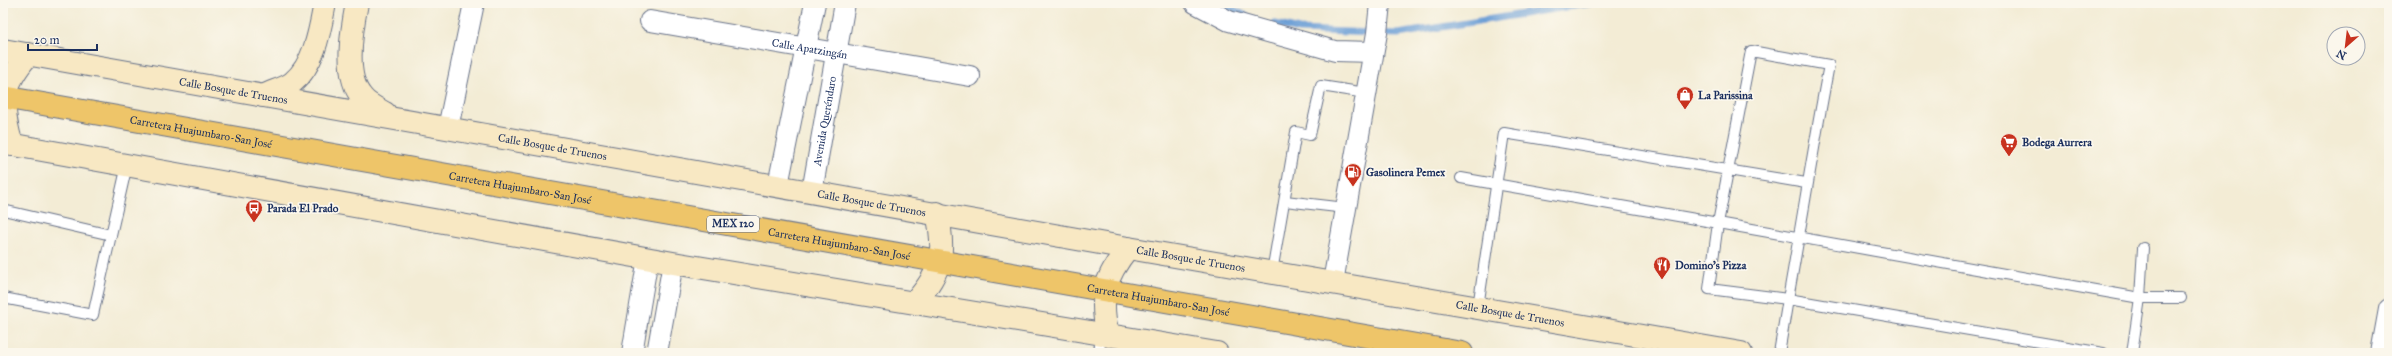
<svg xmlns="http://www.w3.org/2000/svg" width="2392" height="356" font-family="'IM FELL Great Primer',serif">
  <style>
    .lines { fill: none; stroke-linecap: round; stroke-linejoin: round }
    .stream { stroke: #6a9ed6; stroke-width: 7 }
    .lane-casing { stroke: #677188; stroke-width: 12 }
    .street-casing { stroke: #677188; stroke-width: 22 }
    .secondary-casing { stroke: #677188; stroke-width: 24 }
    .primary-casing { stroke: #677188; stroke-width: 24 }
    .lane { stroke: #fff; stroke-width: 10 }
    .street { stroke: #fff; stroke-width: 20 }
    .secondary { stroke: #f8e8c3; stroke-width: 22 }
    .primary { stroke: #eec569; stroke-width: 22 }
    .labels { text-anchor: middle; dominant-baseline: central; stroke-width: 3.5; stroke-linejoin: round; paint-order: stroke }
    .shield { fill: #fbf7ec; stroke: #5e6b89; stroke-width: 1 }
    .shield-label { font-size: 10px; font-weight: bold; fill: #1b2f5e }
    .street-label { font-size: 11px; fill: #1b2f5e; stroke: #fbf7ec }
    .poi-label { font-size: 11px; font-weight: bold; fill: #1b2f5e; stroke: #fbf7ec; text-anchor: start }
  </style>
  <rect width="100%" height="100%" fill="#fbf7ec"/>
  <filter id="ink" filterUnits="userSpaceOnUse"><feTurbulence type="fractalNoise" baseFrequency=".025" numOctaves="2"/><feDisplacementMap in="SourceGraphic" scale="8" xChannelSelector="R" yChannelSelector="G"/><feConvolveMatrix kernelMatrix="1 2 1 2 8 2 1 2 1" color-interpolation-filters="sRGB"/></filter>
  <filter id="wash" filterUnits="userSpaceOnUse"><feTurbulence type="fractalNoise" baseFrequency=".012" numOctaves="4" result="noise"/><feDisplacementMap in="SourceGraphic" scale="16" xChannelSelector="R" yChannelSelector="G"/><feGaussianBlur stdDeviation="0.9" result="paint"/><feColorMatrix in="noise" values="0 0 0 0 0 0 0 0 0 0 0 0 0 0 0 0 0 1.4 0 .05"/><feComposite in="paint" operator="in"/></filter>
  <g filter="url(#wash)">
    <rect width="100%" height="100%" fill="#f3ecd5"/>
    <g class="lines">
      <g class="stream">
        <polyline points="1219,3 1246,16"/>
        <polyline points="1275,24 1299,30 1398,34 1592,3"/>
      </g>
    </g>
  </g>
  <g filter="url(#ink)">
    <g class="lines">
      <g class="lane-casing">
        <g id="lane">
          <path d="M 1461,178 L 1718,223 L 1709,289 L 1788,299 C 1802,221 1814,143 1829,65 L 1751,51 L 1718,223 L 2140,298 L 2181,298"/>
          <polyline points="1285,201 1346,208"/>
          <polyline points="3,210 111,235 127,165"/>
          <polyline points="1272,272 1296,132 1310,135 1321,86 1366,93"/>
          <polyline points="3,298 93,315 111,235"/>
          <polyline points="1478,307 1504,133 1806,183"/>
          <polyline points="1099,353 1101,334"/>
          <polyline points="1779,353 1788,299 2103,353"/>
          <polyline points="2132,353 2140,298 2143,248"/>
        </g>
      </g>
      <g class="street-casing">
        <g id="street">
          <polyline points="1195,3 1229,21 1335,51 1373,52"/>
          <path id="s1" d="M 650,21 L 970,76"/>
          <polyline points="448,128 474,3"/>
          <polyline points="778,185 815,3"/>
          <path id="s2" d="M 812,192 L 845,3"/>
          <polyline points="1333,282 1377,33 1380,3"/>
          <polyline points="632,353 648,258"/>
          <polyline points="657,353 673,263"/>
          <polyline points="2381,353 2389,309"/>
        </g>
      </g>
      <g class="secondary-casing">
        <g id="secondary">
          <path d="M 357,3 C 352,28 343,76 362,97 C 367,104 378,109 385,113"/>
          <path id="s3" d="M 3,50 L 1128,248 L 1741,353"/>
          <path d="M 263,96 C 272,91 286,88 293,82 C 315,64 320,29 325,3"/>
          <polyline points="3,143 673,263 1217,353"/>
          <path d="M 12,145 C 0,105 1,86 29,54"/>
          <path d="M 915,302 C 942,271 946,253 937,213"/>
          <path d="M 1108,336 C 1099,297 1104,278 1128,248"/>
        </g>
      </g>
      <g class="primary-casing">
        <g id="primary">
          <path id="s4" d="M 3,97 L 1462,353"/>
        </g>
      </g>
      <use href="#lane" class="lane"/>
      <use href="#street" class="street"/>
      <use href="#secondary" class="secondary"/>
      <use href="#primary" class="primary"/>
    </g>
  </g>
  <defs>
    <g id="shop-pin" transform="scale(0.9)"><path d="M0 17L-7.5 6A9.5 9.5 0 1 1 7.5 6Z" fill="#c8321e" stroke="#fbf7ec"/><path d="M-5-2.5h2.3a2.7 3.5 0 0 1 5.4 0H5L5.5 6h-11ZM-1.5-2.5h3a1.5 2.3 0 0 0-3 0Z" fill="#fff"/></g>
    <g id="supermarket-pin" transform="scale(0.9)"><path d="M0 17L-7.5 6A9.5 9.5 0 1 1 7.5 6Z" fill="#c8321e" stroke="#fbf7ec"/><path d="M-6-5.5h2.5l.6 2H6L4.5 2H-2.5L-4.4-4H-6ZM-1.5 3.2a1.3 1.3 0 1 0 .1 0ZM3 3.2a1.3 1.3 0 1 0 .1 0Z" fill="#fff"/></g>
    <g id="fuel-pin" transform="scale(0.9)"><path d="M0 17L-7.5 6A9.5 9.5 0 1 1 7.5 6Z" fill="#c8321e" stroke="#fbf7ec"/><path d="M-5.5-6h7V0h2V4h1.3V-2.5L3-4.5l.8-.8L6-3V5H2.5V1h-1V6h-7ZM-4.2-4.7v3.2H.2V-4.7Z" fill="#fff"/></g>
    <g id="bus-pin" transform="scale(0.9)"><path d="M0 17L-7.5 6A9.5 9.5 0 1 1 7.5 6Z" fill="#c8321e" stroke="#fbf7ec"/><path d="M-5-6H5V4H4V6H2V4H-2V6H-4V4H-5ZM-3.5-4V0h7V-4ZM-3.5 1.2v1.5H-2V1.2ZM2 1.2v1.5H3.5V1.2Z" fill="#fff"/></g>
    <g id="restaurant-pin" transform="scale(0.9)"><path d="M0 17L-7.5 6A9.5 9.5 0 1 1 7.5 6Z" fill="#c8321e" stroke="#fbf7ec"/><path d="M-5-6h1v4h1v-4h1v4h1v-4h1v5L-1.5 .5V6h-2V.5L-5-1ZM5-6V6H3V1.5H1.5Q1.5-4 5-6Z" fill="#fff"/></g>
  </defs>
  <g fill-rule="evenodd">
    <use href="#shop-pin" x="1685" y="95"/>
    <use href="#supermarket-pin" x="2009" y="142"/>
    <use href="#fuel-pin" x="1353" y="172"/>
    <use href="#bus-pin" x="254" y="208"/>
    <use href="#restaurant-pin" x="1662" y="265"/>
  </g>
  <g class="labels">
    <rect class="shield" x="707" y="216" width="52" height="16" rx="3"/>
    <g class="shield-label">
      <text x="733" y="224">MEX 120</text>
    </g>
    <g class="street-label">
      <text stroke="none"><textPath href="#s1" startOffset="162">Calle Apatzingán</textPath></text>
      <text stroke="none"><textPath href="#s3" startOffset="234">Calle Bosque de Truenos</textPath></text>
      <text stroke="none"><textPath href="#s2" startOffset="72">Avenida Queréndaro</textPath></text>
      <text stroke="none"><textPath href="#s4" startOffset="201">Carretera Huajumbaro-San José</textPath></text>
      <text stroke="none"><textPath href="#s3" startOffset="558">Calle Bosque de Truenos</textPath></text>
      <text stroke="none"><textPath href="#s4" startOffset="525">Carretera Huajumbaro-San José</textPath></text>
      <text stroke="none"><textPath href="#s3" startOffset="882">Calle Bosque de Truenos</textPath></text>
      <text stroke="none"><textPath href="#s4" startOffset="849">Carretera Huajumbaro-San José</textPath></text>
      <text stroke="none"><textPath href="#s3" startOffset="1206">Calle Bosque de Truenos</textPath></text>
      <text stroke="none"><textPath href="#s4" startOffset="1173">Carretera Huajumbaro-San José</textPath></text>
      <text stroke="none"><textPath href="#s3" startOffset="1530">Calle Bosque de Truenos</textPath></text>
    </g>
    <g class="poi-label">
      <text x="1698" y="95">La Parissina</text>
      <text x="2022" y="142">Bodega Aurrera</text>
      <text x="1366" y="172">Gasolinera Pemex</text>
      <text x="267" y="208">Parada El Prado</text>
      <text x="1675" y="265">Domino's Pizza</text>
    </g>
  </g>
  <rect width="2392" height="356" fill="none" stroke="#fbf7ec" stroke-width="16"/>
  <g transform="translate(2346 46) rotate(208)"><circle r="19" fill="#fbf7ec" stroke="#a1a7b3"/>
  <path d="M0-3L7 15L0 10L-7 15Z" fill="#c8321e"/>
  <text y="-6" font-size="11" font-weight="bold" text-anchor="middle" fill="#1b2f5e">N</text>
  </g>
  <path d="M28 44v6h69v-6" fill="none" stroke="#1b2f5e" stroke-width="2"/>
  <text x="34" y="44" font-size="12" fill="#1b2f5e" stroke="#fbf7ec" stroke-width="3" paint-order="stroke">20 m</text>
</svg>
